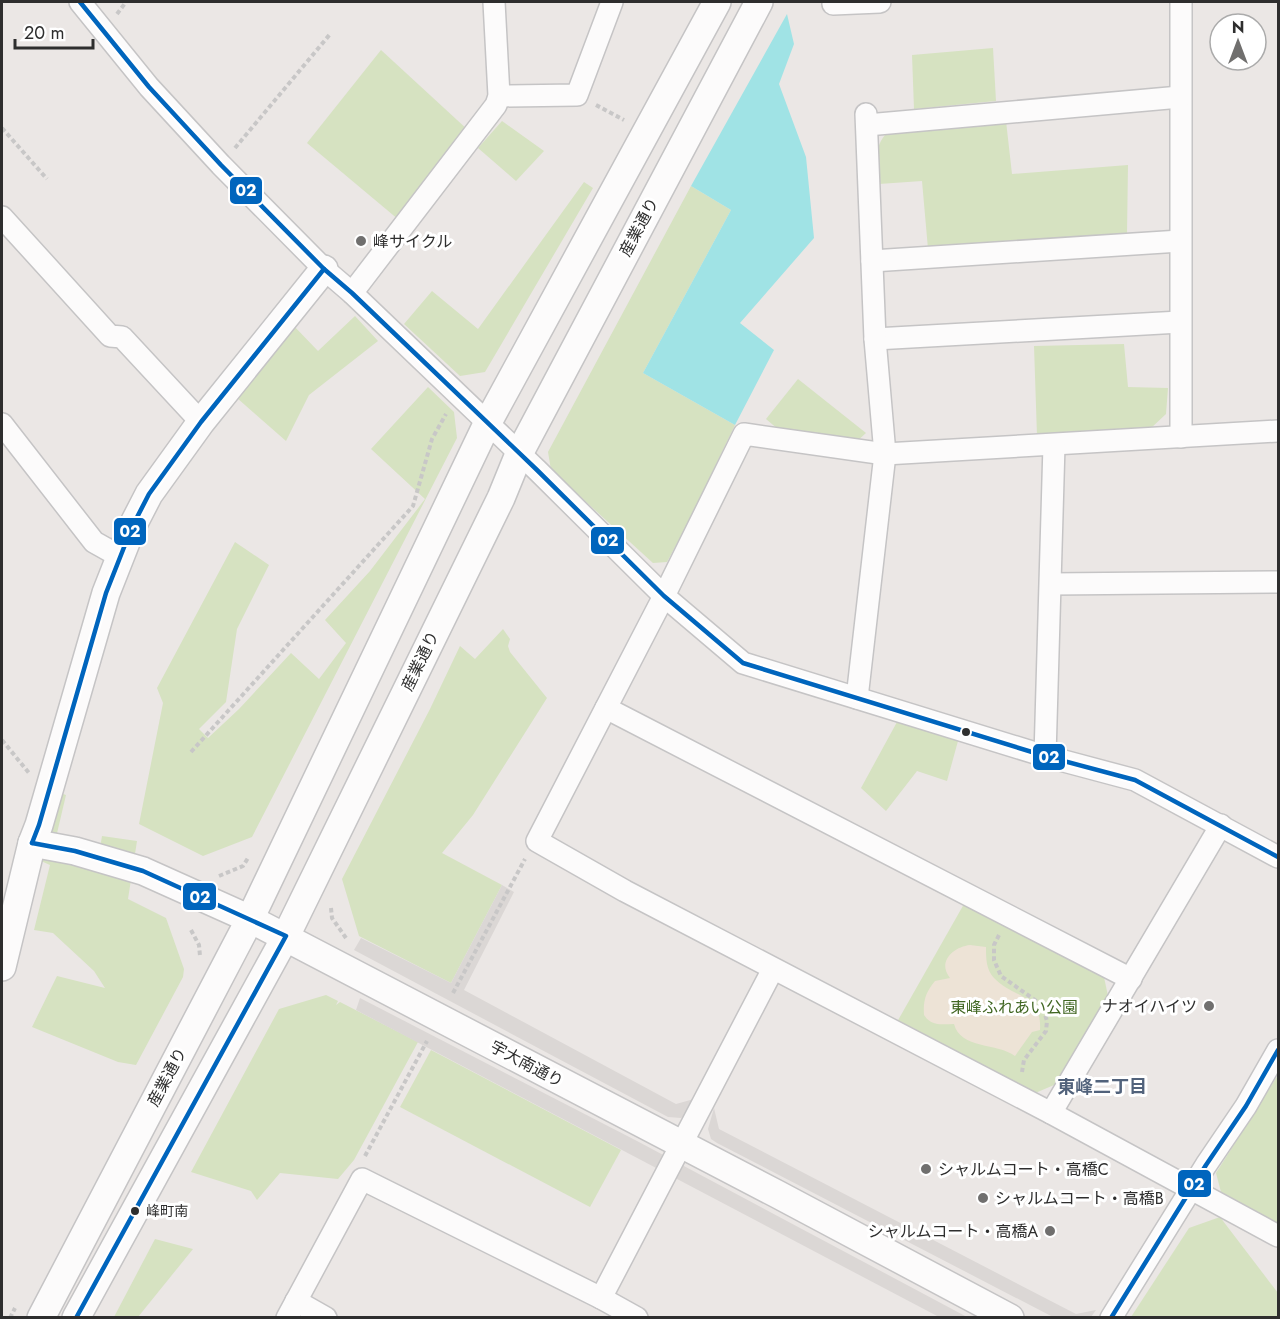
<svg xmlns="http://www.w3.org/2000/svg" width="1280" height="1319" font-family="Jost,'Noto Sans JP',sans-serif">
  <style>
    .green { fill: #d6e2c1 }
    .sand { fill: #ede3d6 }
    .plaza { fill: #dbd7d5 }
    .water { fill: #a0e3e5 }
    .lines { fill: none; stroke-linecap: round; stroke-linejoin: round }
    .minor-casing { stroke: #c5c4c5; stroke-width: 24 }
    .tertiary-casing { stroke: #c5c4c5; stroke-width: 30 }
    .path { stroke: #c8c7c7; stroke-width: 4; stroke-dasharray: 4.5 3; stroke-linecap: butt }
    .minor { stroke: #fcfbfb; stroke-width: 21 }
    .tertiary { stroke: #fcfbfb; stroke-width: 27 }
    .bus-1-casing { stroke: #fff; stroke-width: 9 }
    .bus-1 { stroke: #0065bd; stroke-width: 4.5 }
    .poi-dot { fill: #706f6e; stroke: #fff; stroke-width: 2 }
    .bus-dot { fill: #2e2e2e; stroke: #fff; stroke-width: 2 }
    .labels { text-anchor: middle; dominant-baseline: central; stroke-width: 6; stroke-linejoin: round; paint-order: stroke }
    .bus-label { font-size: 14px; fill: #2e2e2e; stroke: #fff; text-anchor: start }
    .street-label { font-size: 16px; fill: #2e2e2e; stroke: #fff }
    .poi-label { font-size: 16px; fill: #2e2e2e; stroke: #fff; text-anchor: start }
    .park-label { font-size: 16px; fill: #406622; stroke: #fff }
    .neighbourhood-label { font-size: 18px; font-weight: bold; fill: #51627b; stroke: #fff }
    .line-badge { stroke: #fff; stroke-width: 2 }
    .badge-label { font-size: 16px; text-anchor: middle; font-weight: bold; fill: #fff }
  </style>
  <rect width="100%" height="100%" fill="#ebe7e5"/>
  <g class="green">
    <polygon points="993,48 996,101 914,109 912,55"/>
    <polygon points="381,50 469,131 399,220 307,143"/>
    <polygon points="502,121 544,151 516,181 478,148"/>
    <path d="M 1006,121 L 1012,174 L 1128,165 L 1127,234 L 928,249 L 922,181 L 879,184 C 878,163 872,147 888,132 Z"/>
    <polygon points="584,182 593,188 485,372 460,376 404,324 432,291 478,329"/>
    <polygon points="691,186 731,210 643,373 735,425 708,481 713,476 667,562 653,563 551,470 548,452"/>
    <polygon points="355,316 378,341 309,395 286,441 237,398 292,324 318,351"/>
    <polygon points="1124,344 1128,387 1168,388 1166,414 1151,428 1037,436 1034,346"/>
    <polygon points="798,379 866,433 856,442 785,435 766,419"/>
    <polygon points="428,387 454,412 457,438 252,837 203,856 139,824 163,703 157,688 235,542 269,565 237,629 226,702 199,729 208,738 239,709 291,653 319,679 346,643 325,620 370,571 425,499 371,449"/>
    <polygon points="503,629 510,639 508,646 510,652 547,698 473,815 442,853 502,885 451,983 359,936 342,879 430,709 460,646 475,659"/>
    <polygon points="897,722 958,741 947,781 917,771 886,811 861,788"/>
    <polygon points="40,786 66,795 54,846 97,866 102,836 137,841 128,899 166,918 184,969 183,977 136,1065 118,1062 32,1027 57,976 105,988 94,971 53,933 34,930 50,865 23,853"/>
    <polygon points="964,904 1104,977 1108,996 1054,1085 1033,1094 897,1022"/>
    <polygon points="326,995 338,1001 336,1005 340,1002 418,1042 354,1160 338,1179 280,1173 257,1200 251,1191 191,1172 279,1009"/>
    <polygon points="431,1050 621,1150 590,1207 400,1107"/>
    <polygon points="1278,1075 1278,1223 1221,1192 1216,1173"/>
    <polygon points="1220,1217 1278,1293 1278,1317 1131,1317 1189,1228"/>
    <polygon points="155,1239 193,1249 138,1317 114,1317"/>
  </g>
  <path class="sand" d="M 970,945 L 986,947 C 986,958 986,970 994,978 C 1014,999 1042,993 1040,1030 L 1032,1032 L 1015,1056 C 998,1043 960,1049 954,1024 C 942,1024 932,1027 924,1015 C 923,1000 926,992 935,981 L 950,978 C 937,962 953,947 970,945 Z"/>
  <g class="plaza">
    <polygon points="502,885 514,892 464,990 676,1104 694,1099 687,1114 681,1118 668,1117 354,950 361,938 451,983"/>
    <polygon points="360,998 637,1141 967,1317 939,1317 356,1010"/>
    <polygon points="714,1108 719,1129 1076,1314 1096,1310 1091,1317 1053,1317 717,1143 711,1139 708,1129"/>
  </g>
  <polygon class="water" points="787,14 794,44 779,84 806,157 814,238 740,323 774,350 735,425 643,373 731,210 691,186"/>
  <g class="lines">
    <g class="minor-casing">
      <g id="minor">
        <polyline points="80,2 149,87 221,165 324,269 352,293 537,470 664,596 743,663 1045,756 1135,780 1278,857"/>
        <polyline points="1181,2 1181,437"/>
        <polyline points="833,4 880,2"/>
        <polyline points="499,96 577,95 612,2"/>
        <polyline points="867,125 1180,97"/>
        <polyline points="2,217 110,336 122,337 201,422"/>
        <polyline points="872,261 1180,241"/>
        <polyline points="352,293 496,105 499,96 494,2"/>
        <polyline points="875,339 1180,322"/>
        <polyline points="2,424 94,542 119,556"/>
        <polyline points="1278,431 885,454 744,434 664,596 537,841 625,891 1051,1113 1278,1236"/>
        <polyline points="1051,584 1278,582"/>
        <polyline points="857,698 885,454 875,339 866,114"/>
        <polyline points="606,708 1131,979"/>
        <polyline points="1045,756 1054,445"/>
        <polyline points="1051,1113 1221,825"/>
        <polyline points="296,1301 326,1318"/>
        <polyline points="287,1318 362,1179 601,1298"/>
        <polyline points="637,1318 601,1298 773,969"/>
        <polyline points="1111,1318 1206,1165 1246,1106 1278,1050"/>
      </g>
    </g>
    <g class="tertiary-casing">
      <g id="tertiary">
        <polyline points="32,843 75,851 143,871 250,919 777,1194 1010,1318"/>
        <polyline points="2,967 32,843 39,825 106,593 132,527 149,494 201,422 324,269"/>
        <polyline points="41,1318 250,919 487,424 717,2"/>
        <polyline points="76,1318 286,936 501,498 519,454 759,2"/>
      </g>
    </g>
    <g class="path">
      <polyline points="117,14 126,2"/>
      <polyline points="596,105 624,120"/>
      <polyline points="2,128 47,179"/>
      <polyline points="235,148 331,33"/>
      <polyline points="2,740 29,773"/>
      <polyline points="191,752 413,506 432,439 446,414"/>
      <polyline points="219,876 243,866 248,858"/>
      <polyline points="331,908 332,918 346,938"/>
      <polyline points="191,930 199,945 200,956"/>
      <polyline points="999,935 994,945 994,960 1001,976 1042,1005 1047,1021 1046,1031 1024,1060 1022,1072"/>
      <polyline points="453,993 525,859"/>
      <polyline points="365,1156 427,1041"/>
      <polyline points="10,1318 15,1308"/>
    </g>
    <use href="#minor" class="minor"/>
    <use href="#tertiary" class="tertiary"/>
    <g class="bus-1-casing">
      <g id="bus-1">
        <polyline points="80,2 149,87 221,165 324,269 352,293 537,470 664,596 743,663 1045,756 1135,780 1278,857"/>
        <polyline points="32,843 75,851 143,871 286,936 76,1318"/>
        <polyline points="32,843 39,825 106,593 132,527 149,494 201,422 324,269"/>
        <polyline points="1111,1318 1206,1165 1246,1106 1278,1050"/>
      </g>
    </g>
    <use href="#bus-1" class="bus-1"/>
  </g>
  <g class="poi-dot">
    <circle cx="361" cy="241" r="6"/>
    <circle cx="1209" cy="1006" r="6"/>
    <circle cx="926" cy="1169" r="6"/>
    <circle cx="983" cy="1198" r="6"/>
    <circle cx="1050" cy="1231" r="6"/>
  </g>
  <g class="bus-dot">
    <circle cx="966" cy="732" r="5"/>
    <circle cx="135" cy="1211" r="5"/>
  </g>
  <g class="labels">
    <g class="bus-label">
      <text x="146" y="1211">峰町南</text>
    </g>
    <g class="street-label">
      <text transform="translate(639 227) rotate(-62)">産業通り</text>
      <text transform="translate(420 661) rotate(-64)">産業通り</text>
      <text transform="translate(527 1064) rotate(28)">宇大南通り</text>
      <text transform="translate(167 1077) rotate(-62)">産業通り</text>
    </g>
    <g class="poi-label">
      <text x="373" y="241">峰サイクル</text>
      <text x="1197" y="1006" text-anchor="end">ナオイハイツ</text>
      <text x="938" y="1169">シャルムコート・高橋C</text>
      <text x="995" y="1198">シャルムコート・高橋B</text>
      <text x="1038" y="1231" text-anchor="end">シャルムコート・高橋A</text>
    </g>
    <g class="park-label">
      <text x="1014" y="1007">東峰ふれあい公園</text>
    </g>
    <g class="neighbourhood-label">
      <text x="1102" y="1087">東峰二丁目</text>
    </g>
  </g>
  <g class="line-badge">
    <rect x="229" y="176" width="34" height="29" rx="6" fill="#0065bd"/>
    <rect x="113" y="517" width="34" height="29" rx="6" fill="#0065bd"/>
    <rect x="590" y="526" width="35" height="29" rx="6" fill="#0065bd"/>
    <rect x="1032" y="743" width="34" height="28" rx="6" fill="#0065bd"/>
    <rect x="182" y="882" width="35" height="29" rx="6" fill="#0065bd"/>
    <rect x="1177" y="1169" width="35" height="29" rx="6" fill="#0065bd"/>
  </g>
  <g class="badge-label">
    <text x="246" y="196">02</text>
    <text x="130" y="537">02</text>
    <text x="608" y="546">02</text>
    <text x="1049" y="763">02</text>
    <text x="200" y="903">02</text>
    <text x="1194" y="1190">02</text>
  </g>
  <rect width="1280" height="1319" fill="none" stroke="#2e2e2e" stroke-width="6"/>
  <g transform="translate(1238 42)"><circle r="28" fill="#ffffff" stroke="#ababab" stroke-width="1.5"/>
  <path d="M0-4.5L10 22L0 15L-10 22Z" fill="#706f6e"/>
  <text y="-9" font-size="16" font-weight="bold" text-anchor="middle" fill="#2e2e2e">N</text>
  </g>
  <path d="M15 39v9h78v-9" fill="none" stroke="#2e2e2e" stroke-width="3"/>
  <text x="24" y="39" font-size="18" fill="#2e2e2e" stroke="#ffffff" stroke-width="4.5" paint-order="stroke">20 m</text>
</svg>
